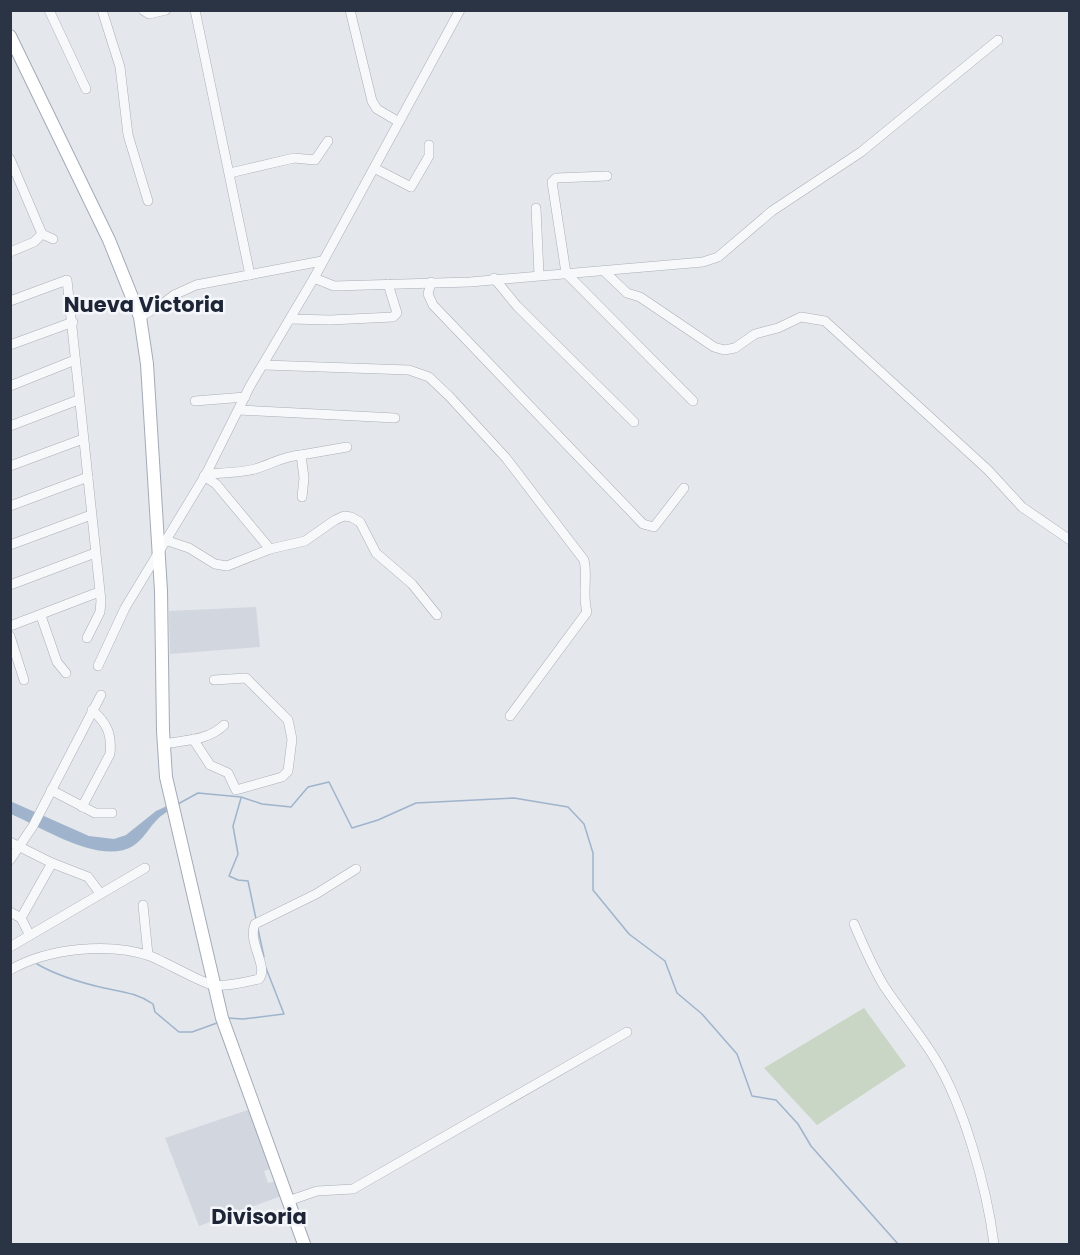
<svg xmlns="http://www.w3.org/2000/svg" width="1080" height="1255" font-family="Poppins,sans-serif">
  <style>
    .built { fill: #d2d6de }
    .green { fill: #c9d6c5 }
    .water { fill: #9fb4cc }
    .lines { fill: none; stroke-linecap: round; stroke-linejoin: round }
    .stream { stroke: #9fb4cc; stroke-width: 1.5 }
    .minor-casing { stroke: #a9aeb7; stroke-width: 10 }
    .major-casing { stroke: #a3abb8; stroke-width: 14 }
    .minor { stroke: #f7f8fa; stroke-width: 9 }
    .major { stroke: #fff; stroke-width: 12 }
    .labels { text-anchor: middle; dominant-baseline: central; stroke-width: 5; stroke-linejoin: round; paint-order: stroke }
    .quarter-label { font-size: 21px; font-weight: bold; fill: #1d2536; stroke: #f4f6f9 }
  </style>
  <rect width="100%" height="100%" fill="#e4e7ec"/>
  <g class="built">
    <polygon points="256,607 260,647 170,654 169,611"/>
    <polygon points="257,1107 276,1167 264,1171 268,1183 279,1180 284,1195 199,1226 165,1138"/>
  </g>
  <polygon class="green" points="864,1008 906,1066 817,1125 764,1068"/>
  <path class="water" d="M 10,801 L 89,836 L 114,839 L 126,835 L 156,811 L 169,805 L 169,811 C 152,819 148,836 133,846 C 101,866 41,827 11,814 Z"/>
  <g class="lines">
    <g class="stream">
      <polyline points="241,798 233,826 238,854 229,876 238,880 248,881 256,919"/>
      <polyline points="178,804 198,793 241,797 262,804 291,807 308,787 329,782 352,828 378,820 416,803 514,798 568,807 584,824 593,853 593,890 629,934 665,961 677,993 702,1014 737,1054 752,1096 776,1100 798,1124 811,1146 898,1244"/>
      <polyline points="258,929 264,957"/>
      <path d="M 37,964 C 56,975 82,983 104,988 C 123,992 137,993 153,1004 L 155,1012 L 179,1032 L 192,1032 L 217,1023"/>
      <polyline points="227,1018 243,1019 284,1014 266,968"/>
    </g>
    <g class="minor-casing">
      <g id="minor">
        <polyline points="49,10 86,89"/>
        <polyline points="102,10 120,67 128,135 148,201"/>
        <polyline points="143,10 149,14 166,10"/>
        <polyline points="195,10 250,275"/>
        <polyline points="350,10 372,101 377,109 399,122"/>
        <polyline points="460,10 314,278 334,286 470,282 703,262 718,257 772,211 861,152 998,40"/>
        <polyline points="10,159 42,234"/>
        <polyline points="376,169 411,187 429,156 429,145"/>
        <polyline points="230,173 294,158 315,160 328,141"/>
        <polyline points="607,176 556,178 552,182 566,273 693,401"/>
        <polyline points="536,208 539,275"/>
        <polyline points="10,252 34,242 42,234 53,239"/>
        <polyline points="604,271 627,293 640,297 714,347 724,350 735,348 755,334 778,328 801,317 825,321 988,470 1022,507 1070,540"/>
        <polyline points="494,278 517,306 634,422"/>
        <polyline points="431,282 428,294 433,305 643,524 654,527 684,488"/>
        <polyline points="10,301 67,280 101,601 100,612 87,638"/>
        <polyline points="140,317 161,305 174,295 196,285 322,261"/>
        <polyline points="290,319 330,320 393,317 397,313 388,284"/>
        <polyline points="10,345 73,322"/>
        <path d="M 264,365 L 409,370 L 429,377 L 449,396 L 506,458 L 584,560 C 588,577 582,595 587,612 L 510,716"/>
        <polyline points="10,386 75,360"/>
        <polyline points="195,401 245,397"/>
        <polyline points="239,410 395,418"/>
        <polyline points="10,426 78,400"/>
        <polyline points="10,466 83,439"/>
        <path d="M 206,474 C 222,473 238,473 255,469 C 272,464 283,456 301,455"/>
        <polyline points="204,476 216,484 270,549"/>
        <polyline points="302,497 304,478 301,455 347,447"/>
        <polyline points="10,506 88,477"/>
        <polyline points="165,540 189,548 215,564 227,566 270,549 305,541 335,520 344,516 351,517 360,522 376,553 412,584 437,615"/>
        <polyline points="10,545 91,515"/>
        <polyline points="10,585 95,553"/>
        <polyline points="41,616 57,662 66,673"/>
        <polyline points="10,626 99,592"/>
        <polyline points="10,636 24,680"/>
        <polyline points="98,666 125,608 206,474 250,386 314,278"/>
        <polyline points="193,739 210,765 228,773 236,790 282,777 288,771 292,739 288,720 246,678 214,680"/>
        <path d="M 164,744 C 184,740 208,741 224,725"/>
        <polyline points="51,790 95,813 112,813"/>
        <path d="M 82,807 L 110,754 C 112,734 107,723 92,710"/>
        <polyline points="10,842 52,863 88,877 100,893"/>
        <polyline points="10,860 33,826 101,695"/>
        <polyline points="143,905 148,955"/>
        <polyline points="10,912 21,918 29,934"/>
        <polyline points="21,918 52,863"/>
        <path d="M 854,924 C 863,945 872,966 884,986 C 900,1010 919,1033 934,1057 C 964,1105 987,1189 994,1244"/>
        <polyline points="10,947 145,868"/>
        <path d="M 10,970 C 48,948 109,942 150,956 C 166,962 201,983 213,985 C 227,987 246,982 259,979 C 269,967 247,942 255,924 L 316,894 L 356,869"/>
        <polyline points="288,1201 317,1191 353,1189 627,1032"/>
      </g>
    </g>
    <g class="major-casing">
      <polyline id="major" points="10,36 109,240 140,317 147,364 161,591 163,731 166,777 222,1018 304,1244"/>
    </g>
    <use href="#minor" class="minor"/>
    <use href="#major" class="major"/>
  </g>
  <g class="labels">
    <g class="quarter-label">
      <text x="144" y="304">Nueva Victoria</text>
      <text x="259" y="1216">Divisoria</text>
    </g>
  </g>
  <rect width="1080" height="1255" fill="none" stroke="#2b3445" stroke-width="24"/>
</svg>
